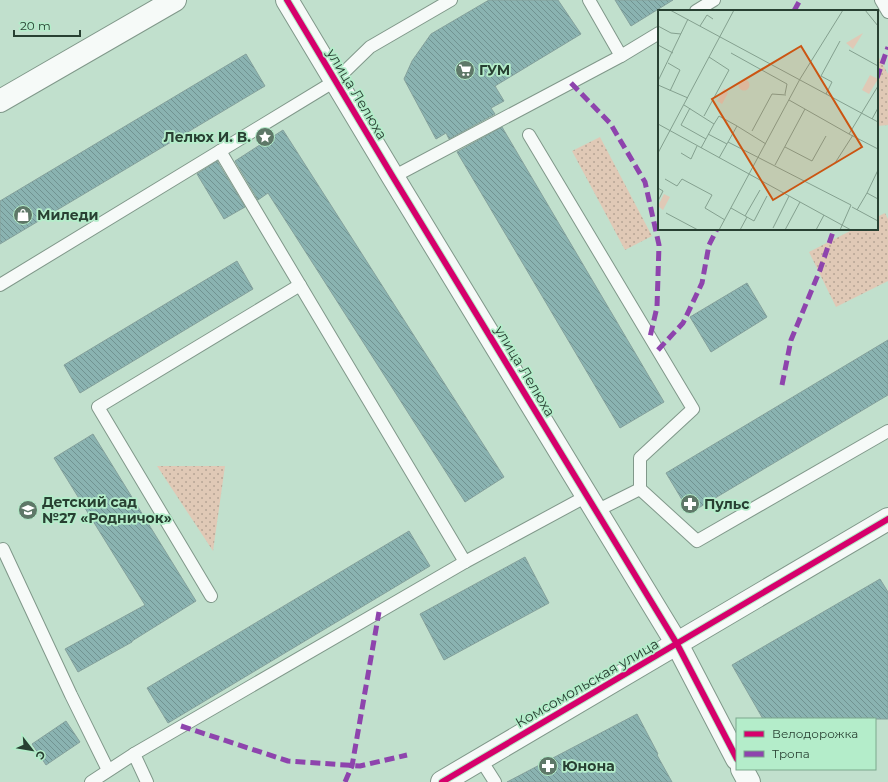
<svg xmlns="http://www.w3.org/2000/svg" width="888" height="782" font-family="Montserrat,sans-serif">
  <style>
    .park { fill: url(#park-dots) }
    .building { fill: url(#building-back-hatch); stroke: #85a19c }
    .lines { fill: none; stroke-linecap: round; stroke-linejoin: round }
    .lane-casing { stroke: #80988a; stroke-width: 14 }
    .street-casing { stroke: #80988a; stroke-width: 24 }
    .secondary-casing { stroke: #80988a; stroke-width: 24 }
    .lane { stroke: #f6faf8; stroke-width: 12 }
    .street { stroke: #f6faf8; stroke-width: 22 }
    .secondary { stroke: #f6faf8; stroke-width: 22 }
    .quiet { stroke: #8e44ad; stroke-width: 5; stroke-dasharray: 10 5; stroke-linecap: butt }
    .cycleway-casing { stroke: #b4edca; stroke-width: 8 }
    .cycleway { stroke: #d6006c; stroke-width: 6 }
    .labels { text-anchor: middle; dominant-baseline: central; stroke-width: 3.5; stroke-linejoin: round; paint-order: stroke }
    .poi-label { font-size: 14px; font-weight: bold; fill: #284032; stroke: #b4edca; text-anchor: start }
    .street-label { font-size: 14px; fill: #284032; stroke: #b4edca }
    .inset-road { fill: none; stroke: #84a08f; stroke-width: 1 }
    .view { fill: #cb5512; fill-opacity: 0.15; stroke: #cb5512; stroke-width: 2 }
    .inset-edge { fill: none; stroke: #284032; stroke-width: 2 }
  </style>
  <defs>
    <pattern id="park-dots" width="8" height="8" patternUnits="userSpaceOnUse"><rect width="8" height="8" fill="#e0c9b6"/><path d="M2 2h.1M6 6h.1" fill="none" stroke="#b6a595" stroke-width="1.8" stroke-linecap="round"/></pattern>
    <pattern id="building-back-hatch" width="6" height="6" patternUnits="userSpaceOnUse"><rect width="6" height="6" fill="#8ab3b1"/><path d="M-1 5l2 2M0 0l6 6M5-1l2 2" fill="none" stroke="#719391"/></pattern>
  </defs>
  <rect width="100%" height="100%" fill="#c1e0cd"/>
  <g class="park">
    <polygon points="877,54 888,74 888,125 877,126"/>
    <polygon points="600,137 652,236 625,250 572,151"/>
    <polygon points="885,213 888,219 888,281 836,307 809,252 854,229 877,229 877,217"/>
    <polygon points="157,466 225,466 213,551"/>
  </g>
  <g class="building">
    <polygon points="489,0 558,0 581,34 495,86 504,101 491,108 495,114 449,139 446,133 436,139 404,79 412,61 431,34"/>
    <polygon points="615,0 673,0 631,26"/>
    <polygon points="246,54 265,86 0,244 0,201"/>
    <polygon points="502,127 664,402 620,428 457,152"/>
    <polygon points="283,130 504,477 465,502 268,193 258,200 235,161"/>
    <polygon points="217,161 245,207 224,219 197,174"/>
    <polygon points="237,261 253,289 80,393 64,365"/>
    <polygon points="747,283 767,317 711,352 690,317"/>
    <polygon points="888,340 888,395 690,513 666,473"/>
    <polygon points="93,434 196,601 132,641 132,642 78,672 65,649 145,605 54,458"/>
    <polygon points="409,531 430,566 168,723 147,688"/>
    <polygon points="525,557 549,603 444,660 420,614"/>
    <polygon points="880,579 888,592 888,719 763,719 732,665"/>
    <polygon points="637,714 658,754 657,755 672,782 507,782"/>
    <polygon points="66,721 80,742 46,765 32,744"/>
  </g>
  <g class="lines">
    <g class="lane-casing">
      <g id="lane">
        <polyline points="589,0 621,56 659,33"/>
        <polyline points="881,0 888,12"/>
        <polyline points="696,11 714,0"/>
        <polyline points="529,135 693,409 640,458 640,489 596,511"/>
        <polyline points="220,151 465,562"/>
        <polyline points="393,177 621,56"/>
        <polyline points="0,285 335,81 370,47 451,0"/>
        <polyline points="640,489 697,541 888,431"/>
        <polyline points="3,549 71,695 108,770"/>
        <polyline points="211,596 98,407 300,285"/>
        <polyline points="134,754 465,562 587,496"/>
        <polyline points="481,760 495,782"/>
        <polyline points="91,782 134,754 147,782"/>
      </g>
    </g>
    <g class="street-casing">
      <g id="street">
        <polyline points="287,0 393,177 677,644 737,759"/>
        <polyline points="742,769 749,782"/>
      </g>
    </g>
    <g class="secondary-casing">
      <g id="secondary">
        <polyline points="0,101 175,0"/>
        <polyline points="442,782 888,519"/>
      </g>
    </g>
    <use href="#lane" class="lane"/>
    <use href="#street" class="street"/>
    <use href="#secondary" class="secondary"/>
    <g class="quiet">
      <polyline points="794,11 800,0"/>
      <polyline points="877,78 888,47"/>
      <polyline points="571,83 610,123 645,182 659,245 657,307 650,337"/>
      <polyline points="658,350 683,323 702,283 709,245 717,229"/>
      <polyline points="782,385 791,340 820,270 834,229"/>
      <polyline points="181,726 288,761 360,766 407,755"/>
      <polyline points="345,782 352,766 379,612"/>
    </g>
    <g class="cycleway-casing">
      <g id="cycleway">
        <polyline points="287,0 393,177 677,644 737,759"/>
        <polyline points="442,782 888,519"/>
      </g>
    </g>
    <use href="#cycleway" class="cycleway"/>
  </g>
  <defs>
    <g id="supermarket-disc" transform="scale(1)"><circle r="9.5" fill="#5e7868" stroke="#b4edca"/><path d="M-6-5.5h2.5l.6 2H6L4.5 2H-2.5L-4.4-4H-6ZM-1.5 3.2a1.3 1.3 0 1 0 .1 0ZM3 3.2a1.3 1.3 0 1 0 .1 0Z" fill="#fff"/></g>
    <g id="sight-disc" transform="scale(1)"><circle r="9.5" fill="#5e7868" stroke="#b4edca"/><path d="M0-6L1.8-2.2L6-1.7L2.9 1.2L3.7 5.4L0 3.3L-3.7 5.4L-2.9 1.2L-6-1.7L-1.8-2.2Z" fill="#fff"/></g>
    <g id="shop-disc" transform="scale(1)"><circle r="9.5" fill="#5e7868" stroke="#b4edca"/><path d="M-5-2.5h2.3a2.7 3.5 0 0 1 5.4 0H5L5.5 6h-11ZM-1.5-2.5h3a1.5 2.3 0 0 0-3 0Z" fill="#fff"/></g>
    <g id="pharmacy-disc" transform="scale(1)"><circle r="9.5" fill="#5e7868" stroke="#b4edca"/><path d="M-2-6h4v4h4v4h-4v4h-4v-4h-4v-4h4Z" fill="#fff"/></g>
    <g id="school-disc" transform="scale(1)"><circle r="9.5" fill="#5e7868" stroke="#b4edca"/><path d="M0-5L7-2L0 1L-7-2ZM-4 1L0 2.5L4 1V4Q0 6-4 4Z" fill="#fff"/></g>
  </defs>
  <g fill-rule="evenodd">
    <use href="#supermarket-disc" x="465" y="70"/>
    <use href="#sight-disc" x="265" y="137"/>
    <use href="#shop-disc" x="23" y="215"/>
    <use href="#pharmacy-disc" x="690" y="504"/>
    <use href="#school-disc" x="28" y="510"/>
    <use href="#pharmacy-disc" x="548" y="766"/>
  </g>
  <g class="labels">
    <g class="poi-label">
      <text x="479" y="70">ГУМ</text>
      <text x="251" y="137" text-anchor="end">Лелюх И. В.</text>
      <text x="37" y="215">Миледи</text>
      <text x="42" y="502">Детский сад<tspan x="42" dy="16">№27 «Родничок»</tspan></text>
      <text x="704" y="504">Пульс</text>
      <text x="562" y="766">Юнона</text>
    </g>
    <g class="street-label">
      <text transform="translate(357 94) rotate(59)">улица Лелюха</text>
      <text transform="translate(525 371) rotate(59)">улица Лелюха</text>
      <text transform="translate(587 683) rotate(-30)">Комсомольская улица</text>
    </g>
  </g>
  <g transform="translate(658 10)">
    <rect width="220" height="220" fill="#c1e0cd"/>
    <path d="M 205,23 L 195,39 L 188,33 ZM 212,65 L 220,69 L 211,84 L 204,80 ZM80.5 75a5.5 5.5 0 1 1 11 0a5.5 5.5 0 1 1-11 0ZM 66,78 L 70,83 L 64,94 L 59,91 ZM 6,184 L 12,187 L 5,200 L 0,196 Z" fill="#e0c9b6"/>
    <path class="inset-road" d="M 12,0 L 220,112M 207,0 L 220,16M 0,16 L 13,23 L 23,24M 42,16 L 49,5 L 55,9M 0,35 L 15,43M 191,40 L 220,56M 73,43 L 129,74 L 127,84M 10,53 L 22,60 L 12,81M 0,71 L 30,9M 0,75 L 30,88M 220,76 L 191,124 L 220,139M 168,84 L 174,72 L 163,66 L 182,31M 131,90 L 191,124M 26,95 L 56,114 L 43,138M 32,98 L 23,115 L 48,129M 46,106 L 71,60 L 51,47M 214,109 L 220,98M 0,114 L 193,220M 56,114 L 61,106 L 79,116 L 61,148M 79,116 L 108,134M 94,121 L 114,84 L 128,85M 50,124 L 69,134M 70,132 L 193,195 L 182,220M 127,137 L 154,151 L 168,126M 0,143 L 76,0M 23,143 L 33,149 L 39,136M 177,153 L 195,125M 117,155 L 147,99M 220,160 L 209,183 L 220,189M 7,169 L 19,176 L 24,169 L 54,185 L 47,198 L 67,210M 0,178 L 5,181 L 0,191M 194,197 L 220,211M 73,198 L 96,211 L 109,186M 199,200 L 209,183M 8,203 L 40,220M 87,206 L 102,180M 115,218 L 131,186M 61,220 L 142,69 L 185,0M 82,220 L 89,207M 127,220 L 142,192M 158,220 L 166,205"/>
    <path class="view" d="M 143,36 L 204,137 L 115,190 L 54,89 Z"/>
    <rect width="220" height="220" class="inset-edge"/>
  </g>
  <rect x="736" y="718" width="140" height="52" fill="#b4edca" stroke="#7ca88d"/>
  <rect x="744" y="731" width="20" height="6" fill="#d6006c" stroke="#7ca88d"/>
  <text x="772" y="738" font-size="12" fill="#284032">Велодорожка</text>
  <rect x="744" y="751" width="20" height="6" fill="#8e44ad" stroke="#7ca88d"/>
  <text x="772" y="758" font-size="12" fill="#284032">Тропа</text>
  <g transform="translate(32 750) rotate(121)" stroke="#b4edca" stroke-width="3" paint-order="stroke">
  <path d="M0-3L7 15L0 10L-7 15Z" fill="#284032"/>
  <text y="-6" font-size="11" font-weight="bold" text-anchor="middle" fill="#284032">С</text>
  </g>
  <path d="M14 30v6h66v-6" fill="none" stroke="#284032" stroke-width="2"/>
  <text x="20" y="30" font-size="12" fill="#284032" stroke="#b4edca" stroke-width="3" paint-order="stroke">20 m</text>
</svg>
